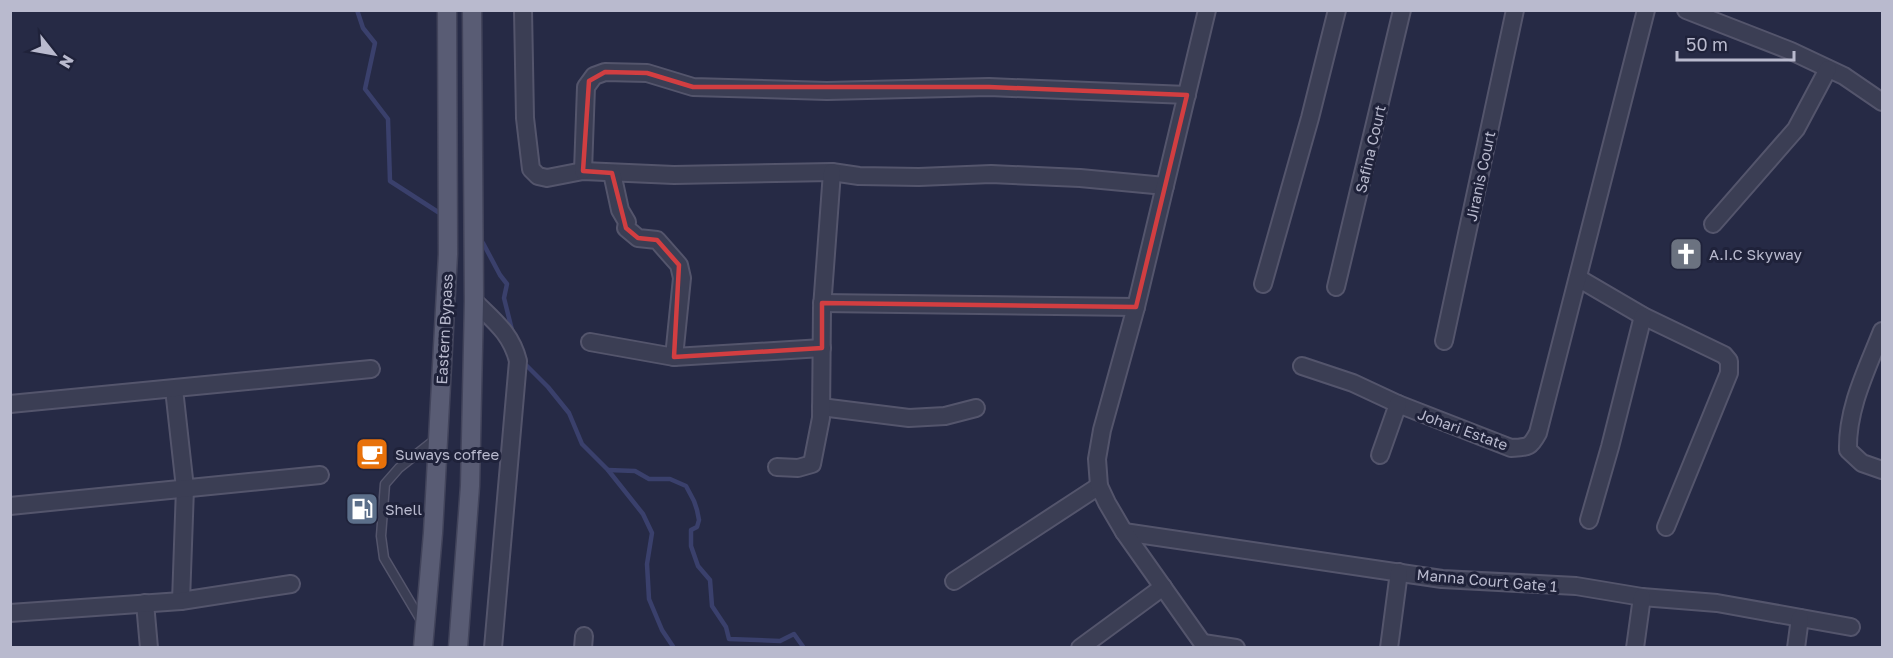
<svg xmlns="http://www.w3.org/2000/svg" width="1893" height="658" font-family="'Golos Text',sans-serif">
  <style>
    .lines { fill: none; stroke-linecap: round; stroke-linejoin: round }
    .stream { stroke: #3a406c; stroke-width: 4.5 }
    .service-casing { stroke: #54556c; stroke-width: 11 }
    .minor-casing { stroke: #54556c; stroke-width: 20 }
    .primary-casing { stroke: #42445b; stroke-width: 21 }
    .service { stroke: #3b3e54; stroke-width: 8 }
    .minor { stroke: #3b3e54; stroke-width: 16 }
    .primary { stroke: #595c74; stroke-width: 18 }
    .marked { fill: none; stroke: #d23e41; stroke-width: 4.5; stroke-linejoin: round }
    .labels { text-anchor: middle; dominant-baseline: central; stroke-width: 6; stroke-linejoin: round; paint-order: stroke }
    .street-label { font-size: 15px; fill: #b9bace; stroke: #1f223a }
    .poi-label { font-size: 15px; fill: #b9bace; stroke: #1f223a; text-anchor: start }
  </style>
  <rect width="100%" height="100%" fill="#262a45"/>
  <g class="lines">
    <g class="stream">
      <polyline points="357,10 363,28 375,43 365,89 388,119 390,181 438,212"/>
      <polyline points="483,243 500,275 507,284 504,298 513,334"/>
      <polyline points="522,361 548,387 569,413 582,444 608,470 643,514 652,533 647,564 649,599 662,630 674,648"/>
      <polyline points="608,470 635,471 649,479 670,479 686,486 694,501 697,510 699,520 697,527 691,530 691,546 698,566 710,580 712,606 726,627 729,639 780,641 794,634 804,648"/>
    </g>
    <g class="service-casing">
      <polyline id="service" points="422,622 384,558 381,536 385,484 399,468 437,438"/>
    </g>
    <g class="minor-casing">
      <g id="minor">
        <polyline points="523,10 525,118 531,169 538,176 547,178 583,171 674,175 832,172 859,176 919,177 991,174 1080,178 1165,186"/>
        <polyline points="1686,10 1791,51 1844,76 1882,102"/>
        <polyline points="583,171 586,87 594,76 605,72 647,73 693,87 827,91 989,87 1187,95"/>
        <polyline points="612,173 620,210 627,222 626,228 638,238 657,240 679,265 682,278 674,357"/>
        <polyline points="1713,224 1796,129 1828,69"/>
        <polyline points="1578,278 1643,316 1724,355 1729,361 1729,373 1666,527"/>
        <polyline points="1263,284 1310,118 1337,10"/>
        <polyline points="1336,287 1402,10"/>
        <path d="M 474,301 C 494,321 511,333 518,361 L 493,648"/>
        <polyline points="822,303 1136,307"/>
        <path d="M 1882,331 C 1867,369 1847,408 1848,450 L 1862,463 L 1882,470"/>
        <polyline points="1444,341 1515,10"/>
        <polyline points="590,342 674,357 822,348"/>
        <path d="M 1302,366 L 1353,383 L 1398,404 L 1511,448 C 1528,447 1530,448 1538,433 L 1646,10"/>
        <polyline points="174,389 185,488 181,601"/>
        <polyline points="10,404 371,369"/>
        <polyline points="821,407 909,418 945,416 976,408"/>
        <polyline points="1380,455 1398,404"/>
        <polyline points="777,467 798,468 812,464 821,418 822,308 832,172"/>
        <polyline points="10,506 320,475"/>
        <polyline points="1589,520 1610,447 1643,316"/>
        <polyline points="1124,532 1442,579 1576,586 1642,597 1717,603 1851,627"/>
        <polyline points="954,581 1099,486"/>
        <polyline points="145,603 149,648"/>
        <polyline points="10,613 181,601 291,584"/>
        <polyline points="1203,643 1236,648"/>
        <polyline points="583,648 584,636"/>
        <polyline points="1080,648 1163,587"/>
        <polyline points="1206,648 1124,532 1107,503 1099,486 1097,459 1102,430 1136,307 1207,10"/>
        <polyline points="1389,648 1399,572"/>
        <polyline points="1635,648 1642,597"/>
        <polyline points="1796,648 1800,618"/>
      </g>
    </g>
    <g class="primary-casing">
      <g id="primary">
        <polyline points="423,648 433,533 448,254 447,10"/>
        <polyline points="458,648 470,486 474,301 472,10"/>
      </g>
    </g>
    <use href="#service" class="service"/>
    <use href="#minor" class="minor"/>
    <use href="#primary" class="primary"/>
  </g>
  <path class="marked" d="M 605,72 L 647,73 L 693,87 L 989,87 L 1187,95 L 1136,307 L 822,303 L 822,348 L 674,357 L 679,265 L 657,240 L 638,238 L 626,228 L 612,173 L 583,171 L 589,81 Z"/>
  <defs>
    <g id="church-square" transform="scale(1.725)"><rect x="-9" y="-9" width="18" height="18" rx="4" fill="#6b7280" stroke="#1f223a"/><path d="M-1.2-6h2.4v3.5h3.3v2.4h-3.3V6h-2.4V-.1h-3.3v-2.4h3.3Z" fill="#fff"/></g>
    <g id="cafe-square" transform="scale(1.725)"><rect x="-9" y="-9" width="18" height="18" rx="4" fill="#e8710a" stroke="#1f223a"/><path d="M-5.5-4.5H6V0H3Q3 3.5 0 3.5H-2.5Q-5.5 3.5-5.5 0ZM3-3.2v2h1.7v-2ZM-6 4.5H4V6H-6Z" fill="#fff"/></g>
    <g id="fuel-square" transform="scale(1.725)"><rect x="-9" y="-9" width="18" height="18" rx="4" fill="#5c6f8a" stroke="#1f223a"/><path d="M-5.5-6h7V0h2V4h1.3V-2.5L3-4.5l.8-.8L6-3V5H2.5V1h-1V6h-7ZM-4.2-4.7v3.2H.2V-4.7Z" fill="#fff"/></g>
  </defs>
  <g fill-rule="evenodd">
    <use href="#church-square" x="1686" y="254"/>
    <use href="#cafe-square" x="372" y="454"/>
    <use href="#fuel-square" x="362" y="509"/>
  </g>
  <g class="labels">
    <g class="street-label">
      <text transform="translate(1370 149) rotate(-77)">Safina Court</text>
      <text transform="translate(1480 176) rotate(-78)">Jiranis Court</text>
      <text transform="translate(444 329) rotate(-87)">Eastern Bypass</text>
      <text transform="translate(1463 429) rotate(20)">Johari Estate</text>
      <text transform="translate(1487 580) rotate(5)">Manna Court Gate 1</text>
    </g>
    <g class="poi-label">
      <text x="1709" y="254">A.I.C Skyway</text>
      <text x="395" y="454">Suways coffee</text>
      <text x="385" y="509">Shell</text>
    </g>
  </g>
  <rect width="1893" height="658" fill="none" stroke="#b9bace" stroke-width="24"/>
  <g transform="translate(54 54) rotate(121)" stroke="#1f223a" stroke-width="4.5" paint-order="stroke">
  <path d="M0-4.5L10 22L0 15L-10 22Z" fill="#b9bace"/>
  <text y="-9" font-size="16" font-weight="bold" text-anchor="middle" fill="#b9bace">N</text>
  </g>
  <path d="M1677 51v9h117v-9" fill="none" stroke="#b9bace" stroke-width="3"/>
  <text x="1686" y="51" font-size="18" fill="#b9bace" stroke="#1f223a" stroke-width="4.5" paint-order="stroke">50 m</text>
</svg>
